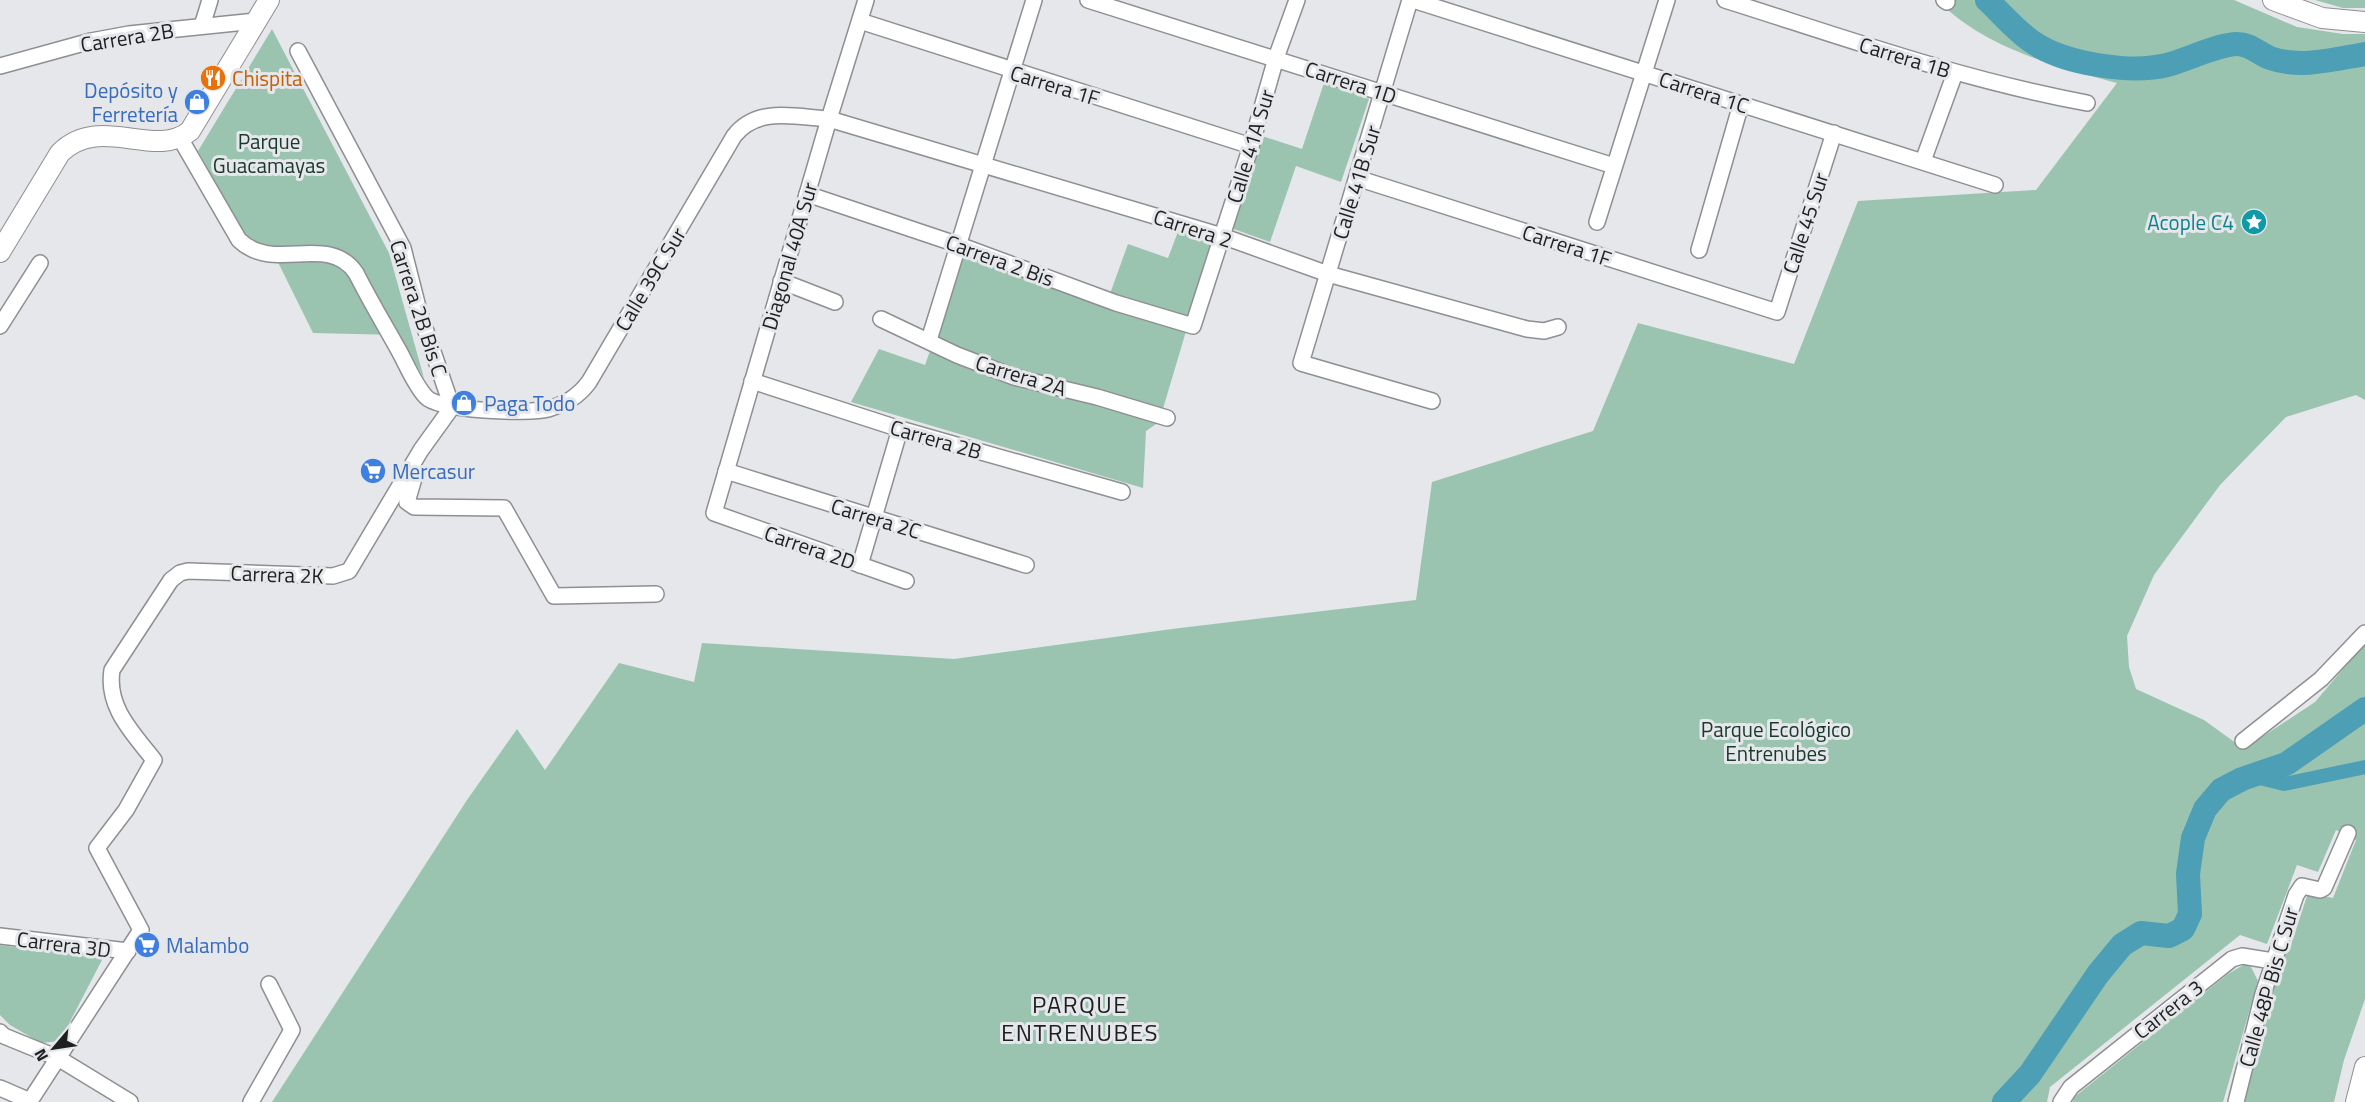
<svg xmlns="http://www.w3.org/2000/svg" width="2365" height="1102" font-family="'Titillium Web',sans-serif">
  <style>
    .green { fill: #9ac4b0 }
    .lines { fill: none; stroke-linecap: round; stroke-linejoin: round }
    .canal { stroke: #4c9fb5; stroke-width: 14 }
    .river { stroke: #4c9fb5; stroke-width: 24 }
    .minor-casing { stroke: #8e8f92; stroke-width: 18 }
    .major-casing { stroke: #8e8f92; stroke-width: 22 }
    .minor { stroke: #fff; stroke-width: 15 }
    .major { stroke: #fff; stroke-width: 20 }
    .labels { text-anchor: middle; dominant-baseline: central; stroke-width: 6; stroke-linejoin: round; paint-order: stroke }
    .street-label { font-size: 21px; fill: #1e1f20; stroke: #e5e7ea }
    .food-label { font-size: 21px; fill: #c56008; stroke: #e5e7ea; text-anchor: start }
    .shop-label { font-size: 21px; fill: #366cbe; stroke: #e5e7ea; text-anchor: start }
    .park-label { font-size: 21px; fill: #18392c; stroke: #e5e7ea }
    .culture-label { font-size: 21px; fill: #0d838f; stroke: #e5e7ea; text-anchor: end }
    .quarter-label { font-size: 24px; letter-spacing: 1.5px; fill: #1e1f20; stroke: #e5e7ea }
  </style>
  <rect width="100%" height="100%" fill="#e5e7ea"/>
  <g class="green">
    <path d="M 1937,0 L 2234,0 L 2297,27 L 2343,34 L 2365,34 L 2365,400 L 2356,395 L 2286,417 L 2220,485 L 2167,557 L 2154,575 L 2127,636 L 2129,667 L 2136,689 L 2204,720 L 2244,749 L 2315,702 L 2365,643 L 2365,999 L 2344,1060 L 2334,1102 L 2241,1102 L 2283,950 L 2289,951 L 2308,893 L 2333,898 L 2356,840 L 2336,830 L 2318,872 L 2297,865 L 2267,944 L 2240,935 L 2050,1087 L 2047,1102 L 272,1102 L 467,800 L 517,729 L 545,770 L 619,663 L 694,682 L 702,643 L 954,659 L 1172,629 L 1416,600 L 1432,482 L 1593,431 L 1638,323 L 1794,364 L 1858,201 L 2036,190 L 2117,83 C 2054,66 1985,48 1937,0 Z"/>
    <polygon points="2315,0 2365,0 2365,8 2343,8"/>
    <polygon points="272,29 389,253 424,378 398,335 313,333 271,248 250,244 198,151"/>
    <polygon points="1324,83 1369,99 1341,182 1296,166 1270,242 1231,228 1262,136 1302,149"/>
    <polygon points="1179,229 1212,244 1159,422 1146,431 1143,488 851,402 879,349 925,365 963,258 1107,302 1128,244 1168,258"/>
    <polygon points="0,945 36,950 38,947 49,951 103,958 60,1041 41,1043 10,1025 0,1015"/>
    <polygon points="2245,964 2251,967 2258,981 2223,1102 2073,1102 2073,1098 2228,974"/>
  </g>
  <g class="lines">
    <polyline class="canal" points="2252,776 2284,784 2365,767"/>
    <g class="river">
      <path d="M 1987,0 C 2002,14 2017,32 2034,43 C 2066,64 2131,74 2167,65 C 2186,60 2219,44 2237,44 C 2250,44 2258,53 2270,58 C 2300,69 2335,59 2365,54"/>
      <polyline points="2004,1102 2030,1074 2098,974 2122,945 2141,933 2169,936 2183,929 2190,914 2188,874 2193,838 2205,809 2221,790 2242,779 2286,764 2365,709"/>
    </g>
    <g class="minor-casing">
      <g id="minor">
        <polyline points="866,0 829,119 714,513 906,581"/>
        <polyline points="1088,0 1614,166"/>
        <polyline points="1410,0 1301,363 1432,401"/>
        <polyline points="1413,0 1995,185"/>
        <path d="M 1725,0 C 1845,38 1963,80 2087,103"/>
        <polyline points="1944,0 1947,2"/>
        <polyline points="860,21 1251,146"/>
        <polyline points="202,26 210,0"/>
        <polyline points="298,51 403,248 419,311 452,407"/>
        <polyline points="0,66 91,41 129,34 256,21"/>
        <path d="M 180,138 L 239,240 C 274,274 328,232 356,273 C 369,299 384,324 398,349 C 407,365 414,384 426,397 C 439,411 528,414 548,409 C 565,404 578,397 589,382 L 734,136 C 757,106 795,117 829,119 L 1222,236 L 1328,274 L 1527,329 L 1544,331 L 1558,327"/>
        <polyline points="1923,161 1955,73"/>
        <polyline points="1357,178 1777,312 1834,133"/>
        <polyline points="807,194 959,245 1116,303 1193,326 1251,146 1276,58 1297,0"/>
        <polyline points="1597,222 1667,0"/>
        <polyline points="1699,250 1741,104"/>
        <polyline points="781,281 835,302"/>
        <polyline points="881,319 957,355 1014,377 1097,397 1167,418"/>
        <polyline points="0,326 40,263"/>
        <polyline points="929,340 1034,0"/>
        <polyline points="752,381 900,429 1122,492"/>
        <polyline points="410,470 415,475 407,502 414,507 504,508 554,596 656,594"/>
        <polyline points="726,471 1026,565"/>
        <polyline points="860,565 900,429"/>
        <polyline points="2243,741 2321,679 2365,633"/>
        <polyline points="0,936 128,951"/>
        <polyline points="0,1032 4,1036 58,1058 130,1102"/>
        <polyline points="0,1088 30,1101"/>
        <path d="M 30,1101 L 141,930 L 97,848 L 126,810 L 154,760 C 133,733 106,707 112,670 L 171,580 L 180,573 L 188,571 L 333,576 L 349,571 L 421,450 L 452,407"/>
        <polyline points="251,1102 292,1030 269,984"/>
        <polyline points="2061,1102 2071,1087 2232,959 2242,956 2273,961"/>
        <polyline points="2236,1102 2263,994 2296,895 2302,886 2320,890 2324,888 2348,833"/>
      </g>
    </g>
    <g class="major-casing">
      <g id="major">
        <polyline points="2273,0 2322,18 2365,22"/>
        <path d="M 0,252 L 60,153 C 100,113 154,160 190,131 L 269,0"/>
        <polyline points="2356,1102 2365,1067"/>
      </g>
    </g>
    <use href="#minor" class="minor"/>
    <use href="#major" class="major"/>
  </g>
  <defs>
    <g id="restaurant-disc" transform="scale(1.35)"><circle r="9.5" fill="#e8710a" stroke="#e5e7ea"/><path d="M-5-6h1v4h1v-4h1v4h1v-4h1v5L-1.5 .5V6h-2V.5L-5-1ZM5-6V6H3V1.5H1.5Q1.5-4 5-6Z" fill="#fff"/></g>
    <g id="shop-disc" transform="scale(1.35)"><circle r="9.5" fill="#3f7fe0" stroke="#e5e7ea"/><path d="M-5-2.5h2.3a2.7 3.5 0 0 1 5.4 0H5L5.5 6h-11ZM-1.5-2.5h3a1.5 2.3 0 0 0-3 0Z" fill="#fff"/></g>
    <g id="sight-disc" transform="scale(1.35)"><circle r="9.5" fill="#0f9aa8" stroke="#e5e7ea"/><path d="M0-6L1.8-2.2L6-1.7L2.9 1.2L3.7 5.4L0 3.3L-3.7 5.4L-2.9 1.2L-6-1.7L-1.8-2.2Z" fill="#fff"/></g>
    <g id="supermarket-disc" transform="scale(1.35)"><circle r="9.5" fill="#3f7fe0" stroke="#e5e7ea"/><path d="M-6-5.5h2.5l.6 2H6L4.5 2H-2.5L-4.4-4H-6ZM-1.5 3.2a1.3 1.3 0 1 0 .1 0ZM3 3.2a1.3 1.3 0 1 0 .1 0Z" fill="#fff"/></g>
  </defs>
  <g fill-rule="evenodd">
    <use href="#restaurant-disc" x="213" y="78"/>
    <use href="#shop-disc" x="197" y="102"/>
    <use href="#sight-disc" x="2254" y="222"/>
    <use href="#shop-disc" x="464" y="403"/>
    <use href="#supermarket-disc" x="373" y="471"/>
    <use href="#supermarket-disc" x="147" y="945"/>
  </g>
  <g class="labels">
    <g class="street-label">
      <text transform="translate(127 37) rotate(-9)">Carrera 2B</text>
      <text transform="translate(1905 57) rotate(17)">Carrera 1B</text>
      <text transform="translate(1351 82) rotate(18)">Carrera 1D</text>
      <text transform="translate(1055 85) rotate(17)">Carrera 1F</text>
      <text transform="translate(1704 92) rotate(18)">Carrera 1C</text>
      <text transform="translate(1250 146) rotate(-73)">Calle 41A Sur</text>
      <text transform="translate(1356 182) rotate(-73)">Calle 41B Sur</text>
      <text transform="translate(1805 223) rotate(-72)">Calle 45 Sur</text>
      <text transform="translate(1193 228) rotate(18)">Carrera 2</text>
      <text transform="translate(1567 245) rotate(18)">Carrera 1F</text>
      <text transform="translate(789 256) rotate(-74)">Diagonal 40A Sur</text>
      <text transform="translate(1000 260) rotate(20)">Carrera 2 Bis</text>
      <text transform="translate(650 279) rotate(-59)">Calle 39C Sur</text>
      <text transform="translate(419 308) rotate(72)">Carrera 2B Bis C</text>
      <text transform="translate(1021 375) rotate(17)">Carrera 2A</text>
      <text transform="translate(936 439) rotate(16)">Carrera 2B</text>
      <text transform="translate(876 518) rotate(17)">Carrera 2C</text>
      <text transform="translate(810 547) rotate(19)">Carrera 2D</text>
      <text transform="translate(277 574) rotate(2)">Carrera 2K</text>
      <text transform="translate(64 944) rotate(7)">Carrera 3D</text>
      <text transform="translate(2268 987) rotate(-74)">Calle 48P Bis C Sur</text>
      <text transform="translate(2168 1009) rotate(-38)">Carrera 3</text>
    </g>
    <g class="food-label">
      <text x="232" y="78">Chispita</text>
    </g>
    <g class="shop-label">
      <text x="178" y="90" text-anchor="end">Depósito y<tspan x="178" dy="24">Ferretería</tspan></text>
      <text x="484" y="403">Paga Todo</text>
      <text x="392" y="471">Mercasur</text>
      <text x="166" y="945">Malambo</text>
    </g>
    <g class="park-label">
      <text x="269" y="141">Parque<tspan x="269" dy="24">Guacamayas</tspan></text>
      <text x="1776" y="729">Parque Ecológico<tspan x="1776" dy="24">Entrenubes</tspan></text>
    </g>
    <g class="culture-label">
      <text x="2234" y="222">Acople C4</text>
    </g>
    <g class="quarter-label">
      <text x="1080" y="1004">PARQUE<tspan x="1080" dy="28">ENTRENUBES</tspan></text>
    </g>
  </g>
  <g transform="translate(54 1048) rotate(241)" stroke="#e5e7ea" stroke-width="4.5" paint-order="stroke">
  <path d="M0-4.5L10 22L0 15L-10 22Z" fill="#1e1f20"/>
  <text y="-9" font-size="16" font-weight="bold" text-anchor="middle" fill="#1e1f20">N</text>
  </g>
</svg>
